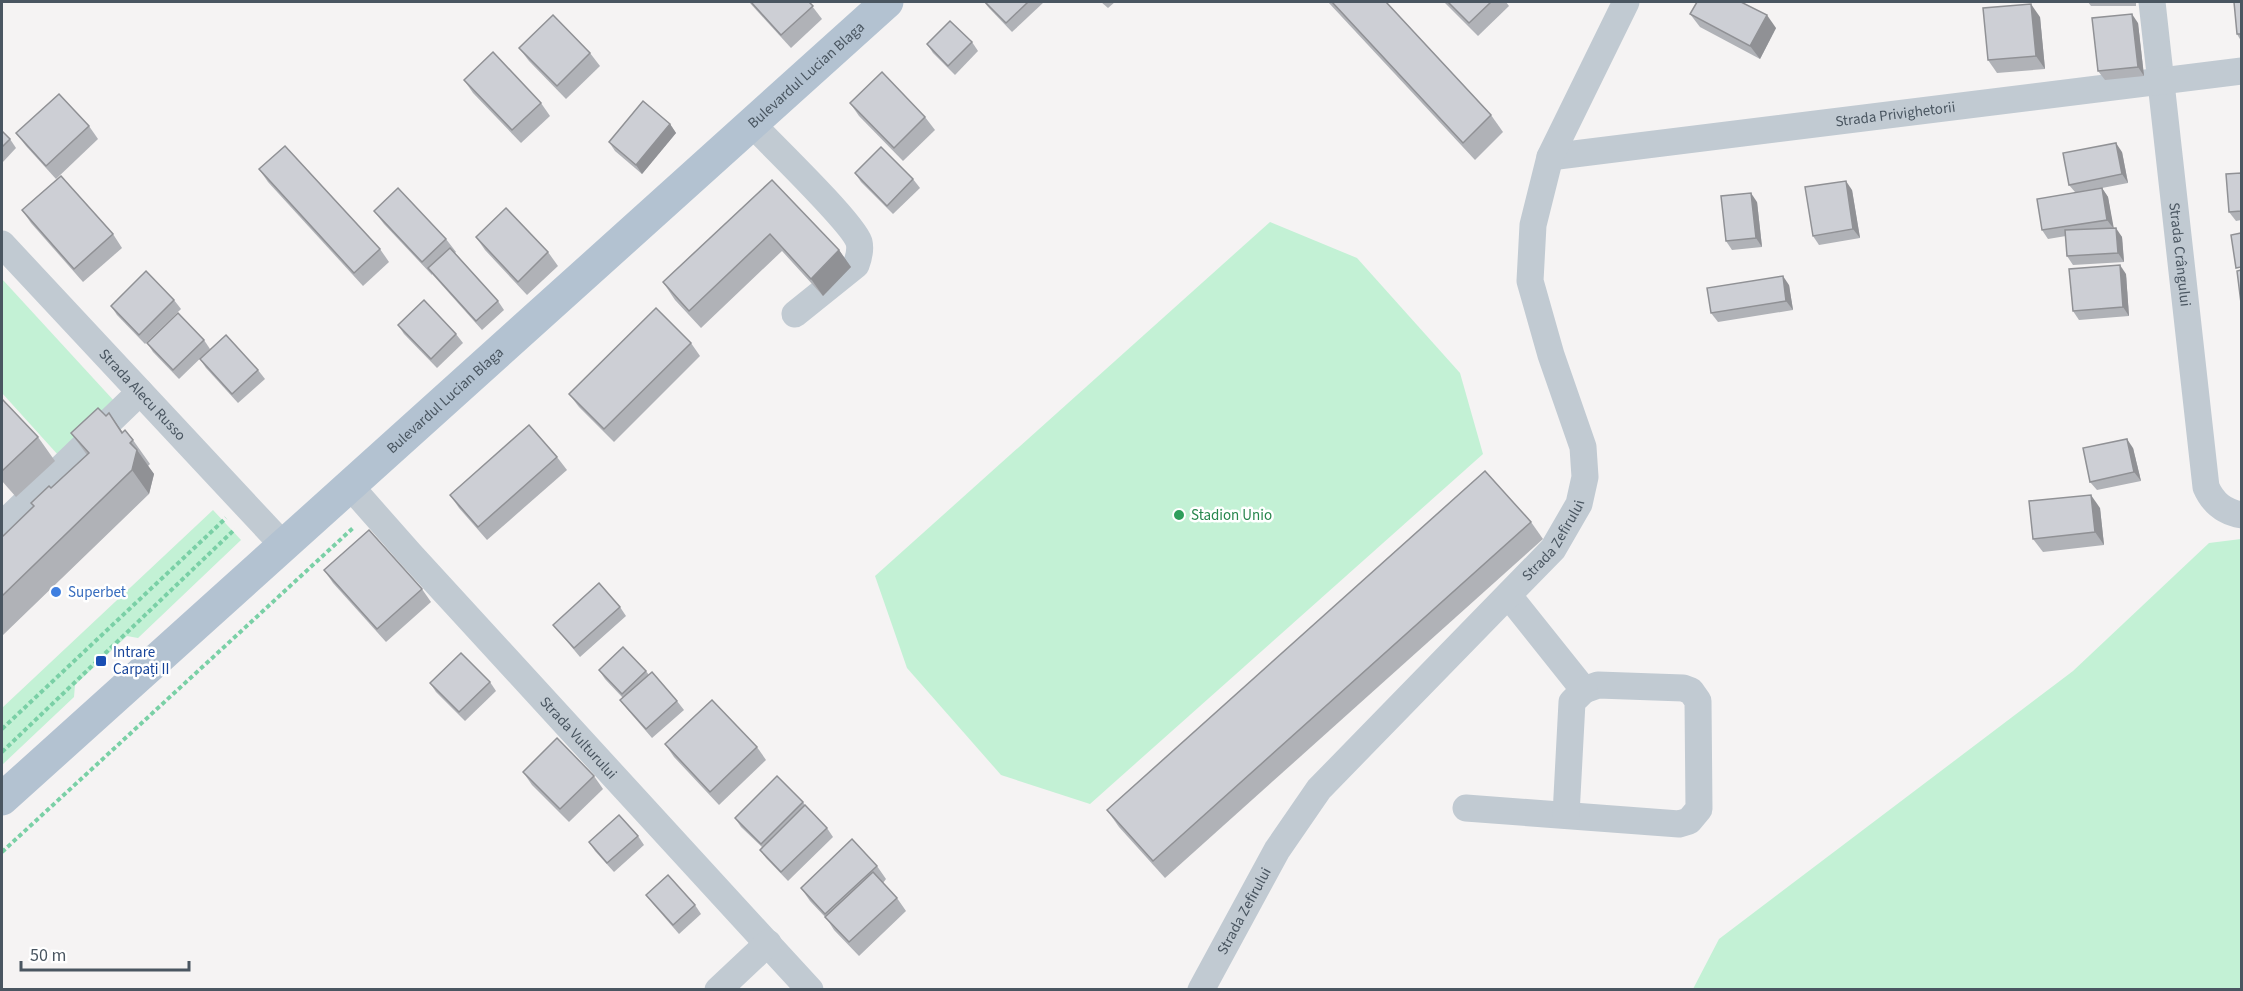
<svg xmlns="http://www.w3.org/2000/svg" width="2243" height="991" font-family="'Source Sans 3',sans-serif">
  <style>
    .green { fill: #c3f1d5 }
    .lines { fill: none; stroke-linecap: round; stroke-linejoin: round }
    .path { stroke: #7ad0a6; stroke-width: 4; stroke-dasharray: 4.5 3; stroke-linecap: butt }
    .minor { stroke: #c1cad2; stroke-width: 27 }
    .major { stroke: #b3c2d1; stroke-width: 33 }
    .wall { fill: #b0b2b7 }
    .shaded-wall { fill: #909195 }
    .building { fill: #cdcfd5; stroke: #909195; stroke-width: 1.5 }
    .leisure-dot { fill: #2e9e5b; stroke: #fff; stroke-width: 2 }
    .shop-dot { fill: #3f7fe0; stroke: #fff; stroke-width: 2 }
    .transit-dot { fill: #1a4fb4; stroke: #fff; stroke-width: 2 }
    .labels { text-anchor: middle; dominant-baseline: central; stroke-width: 5; stroke-linejoin: round; paint-order: stroke }
    .street-label { font-size: 15px; fill: #4a5661; stroke: #fff }
    .leisure-label { font-size: 15px; fill: #27864d; stroke: #fff; text-anchor: start }
    .shop-label { font-size: 15px; fill: #366cbe; stroke: #fff; text-anchor: start }
    .transit-label { font-size: 15px; fill: #164399; stroke: #fff; text-anchor: start }
  </style>
  <rect width="100%" height="100%" fill="#f5f3f3"/>
  <g class="green">
    <polygon points="1270,222 1357,258 1460,373 1483,454 1090,804 1001,775 907,668 875,576"/>
    <polygon points="2,279 116,403 59,456 2,393"/>
    <polygon points="213,510 241,540 138,638 127,636 75,685 74,697 2,765 2,708"/>
    <polygon points="2241,539 2241,989 1693,989 1719,939 2073,671 2209,543"/>
  </g>
  <g class="lines">
    <g class="path">
      <polyline points="2,729 226,518"/>
      <polyline points="2,752 235,529"/>
      <polyline points="2,852 354,527"/>
    </g>
    <g class="minor">
      <path id="s1" d="M 2152,2 L 2206,487 C 2213,503 2224,512 2242,515"/>
      <path d="M 752,124 C 771,144 853,223 859,242 C 861,250 859,257 856,265 L 795,314"/>
      <path id="s2" d="M 1550,157 L 2242,71"/>
      <path id="s3" d="M 2,244 L 283,545"/>
      <path id="s4" d="M 350,486 L 410,554 L 810,990"/>
      <polyline points="2,525 140,392"/>
      <polyline points="1466,808 1679,824 1689,821 1699,809 1698,701 1691,691 1683,688 1598,685 1584,690 1509,596"/>
      <polyline points="1566,815 1572,702 1584,690"/>
      <polyline points="718,990 768,943"/>
      <path id="s5" d="M 1201,990 L 1277,850 L 1319,789 L 1553,549 L 1579,504 L 1585,477 L 1583,447 L 1551,355 L 1530,281 L 1533,225 L 1550,157 L 1626,2"/>
    </g>
    <path class="major" id="s6" d="M 2,799 L 887,2"/>
  </g>
  <g class="wall">
    <polygon points="749,2 809,2 822,19 791,48"/>
    <polygon points="984,2 1044,2 1012,32 989,8"/>
    <polygon points="1101,2 1115,2 1108,8"/>
    <polygon points="1328,2 1386,2 1491,115 1503,132 1475,160"/>
    <polygon points="1444,2 1506,2 1509,6 1478,36"/>
    <polygon points="2088,2 2136,2 2136,6 2091,6"/>
    <polygon points="2241,2 2241,41 2237,34"/>
    <polygon points="1690,14 1776,28 1760,59 1700,27"/>
    <polygon points="2040,17 2045,69 1997,73 1988,60"/>
    <polygon points="2138,23 2144,76 2105,80 2098,71"/>
    <polygon points="972,42 978,51 955,75 933,53 927,44"/>
    <polygon points="519,48 590,53 600,66 566,99 529,61"/>
    <polygon points="464,80 541,103 550,116 521,143 473,93"/>
    <polygon points="850,103 925,117 935,130 903,161 859,116"/>
    <polygon points="670,124 676,133 642,174 615,151 609,142"/>
    <polygon points="89,126 98,139 56,179 26,146 16,133"/>
    <polygon points="2,131 10,139 16,148 2,163"/>
    <polygon points="2122,152 2128,183 2102,188 2108,197 2113,228 2122,237 2124,262 2073,265 2067,256 2066,236 2048,239 2042,230 2075,192 2069,185"/>
    <polygon points="259,169 380,249 389,262 363,286 268,182"/>
    <polygon points="855,173 913,179 920,188 893,214 861,182"/>
    <polygon points="2241,173 2241,220 2236,221 2229,212"/>
    <polygon points="772,180 839,250 851,267 823,296 782,251 701,328 675,300 663,282"/>
    <polygon points="1852,190 1860,238 1819,245 1813,236"/>
    <polygon points="1757,202 1762,247 1732,250 1726,241"/>
    <polygon points="22,210 113,234 122,248 83,282 31,223"/>
    <polygon points="374,211 446,239 456,252 455,253 498,301 504,310 482,330 432,274 432,275 384,224"/>
    <polygon points="476,237 548,252 558,266 527,295 485,250"/>
    <polygon points="2126,274 2129,316 2079,320 2073,311"/>
    <polygon points="1789,285 1793,310 1718,322 1711,313"/>
    <polygon points="174,300 181,309 145,344 117,315 111,306"/>
    <polygon points="398,325 456,334 463,343 437,368 404,334"/>
    <polygon points="204,340 210,349 179,379 153,352 147,343"/>
    <polygon points="691,343 700,356 614,442 579,407 569,394"/>
    <polygon points="200,359 258,370 265,379 238,403 206,368"/>
    <polygon points="2,399 38,437 55,461 16,497 2,481"/>
    <polygon points="122,432 133,440 150,464 148,466 154,474 149,494 2,636 2,537 87,455 71,433"/>
    <polygon points="2133,448 2141,481 2097,490 2090,482"/>
    <polygon points="557,457 567,470 487,540 459,508 450,495"/>
    <polygon points="2100,508 2104,545 2043,552 2033,539"/>
    <polygon points="1531,522 1543,539 1165,878 1119,827 1107,810"/>
    <polygon points="324,570 422,589 431,602 386,642 333,583"/>
    <polygon points="620,607 626,616 580,657 560,633 553,625"/>
    <polygon points="599,670 646,671 649,675 677,701 684,710 652,738 627,709 620,700 623,698 605,679"/>
    <polygon points="490,682 496,691 465,721 436,692 430,683"/>
    <polygon points="665,744 757,747 766,760 719,805 674,757"/>
    <polygon points="523,772 594,776 603,789 569,822 532,785"/>
    <polygon points="803,802 807,808 827,828 833,837 788,881 766,858 760,850 762,847 741,827 735,818"/>
    <polygon points="638,836 644,845 614,872 595,851 589,842"/>
    <polygon points="877,866 886,879 883,883 897,898 906,911 859,956 834,930 827,919 810,901 801,888"/>
    <polygon points="646,895 695,905 701,914 679,934 653,904"/>
  </g>
  <g class="shaded-wall">
    <polygon points="2031,4 2040,17 2045,69 2036,56"/>
    <polygon points="2132,14 2138,23 2144,76 2138,67"/>
    <polygon points="1767,15 1776,28 1760,59 1750,46"/>
    <polygon points="670,124 676,133 642,174 636,165"/>
    <polygon points="2116,143 2122,152 2128,183 2122,174"/>
    <polygon points="1846,181 1852,190 1860,238 1853,229"/>
    <polygon points="2102,188 2108,197 2114,229 2107,220"/>
    <polygon points="1751,193 1757,202 1762,247 1756,238"/>
    <polygon points="2116,228 2122,237 2124,262 2118,253"/>
    <polygon points="839,250 851,267 823,296 811,279"/>
    <polygon points="2120,265 2126,274 2129,316 2123,307"/>
    <polygon points="1783,276 1789,285 1793,310 1786,301"/>
    <polygon points="109,413 126,437 137,450 154,474 149,494 132,470"/>
    <polygon points="2127,439 2133,448 2141,481 2134,472"/>
    <polygon points="2091,495 2100,508 2104,545 2095,532"/>
  </g>
  <g class="building">
    <polygon points="751,2 809,2 813,6 781,35"/>
    <polygon points="985,2 1028,2 1006,23"/>
    <polygon points="1332,2 1386,2 1491,115 1463,143"/>
    <polygon points="1448,2 1491,2 1469,23"/>
    <polygon points="1697,2 1741,2 1767,15 1750,46 1690,14"/>
    <polygon points="2234,2 2241,2 2241,34 2237,34"/>
    <polygon points="2031,4 2036,56 1988,60 1983,8"/>
    <polygon points="2132,14 2138,67 2098,71 2092,18"/>
    <polygon points="553,15 590,53 557,86 519,48"/>
    <polygon points="950,21 972,42 948,66 927,44"/>
    <polygon points="493,52 541,103 512,130 464,80"/>
    <polygon points="882,72 925,117 894,148 850,103"/>
    <polygon points="59,94 89,126 46,166 16,133"/>
    <polygon points="643,101 670,124 636,165 609,142"/>
    <polygon points="2,131 10,139 2,147"/>
    <polygon points="2116,143 2122,174 2069,185 2063,153"/>
    <polygon points="285,146 380,249 354,273 259,169"/>
    <polygon points="881,147 913,179 887,206 855,173"/>
    <polygon points="2241,173 2241,211 2229,212 2226,174"/>
    <polygon points="61,176 113,234 74,269 22,210"/>
    <polygon points="772,180 839,250 811,279 770,234 689,311 663,282"/>
    <polygon points="1846,181 1853,229 1813,236 1805,187"/>
    <polygon points="398,188 446,239 422,262 374,211"/>
    <polygon points="2102,188 2107,220 2042,230 2037,199"/>
    <polygon points="1751,193 1756,238 1726,241 1721,196"/>
    <polygon points="506,208 548,252 518,282 476,237"/>
    <polygon points="2116,228 2118,253 2067,256 2065,230"/>
    <polygon points="2241,233 2241,267 2236,268 2231,235"/>
    <polygon points="450,248 498,301 476,321 428,268"/>
    <polygon points="2120,265 2123,307 2073,311 2069,269"/>
    <polygon points="2241,270 2241,303 2237,271"/>
    <polygon points="146,271 174,300 139,335 111,306"/>
    <polygon points="1783,276 1786,301 1711,313 1707,288"/>
    <polygon points="424,300 456,334 431,359 398,325"/>
    <polygon points="656,308 691,343 604,429 569,394"/>
    <polygon points="178,313 204,340 173,370 147,343"/>
    <polygon points="226,335 258,370 232,394 200,359"/>
    <polygon points="2,399 38,437 2,471"/>
    <polygon points="98,408 106,416 109,413 122,433 125,430 133,440 130,443 137,450 132,470 2,596 2,537 34,506 31,503 49,486 51,488 89,453 71,433"/>
    <polygon points="529,425 557,457 478,527 450,495"/>
    <polygon points="2127,439 2134,472 2090,482 2083,448"/>
    <polygon points="1485,471 1531,522 1153,861 1107,810"/>
    <polygon points="2091,495 2095,532 2033,539 2029,501"/>
    <polygon points="369,530 422,589 377,629 324,570"/>
    <polygon points="599,583 620,607 574,648 553,625"/>
    <polygon points="623,647 646,671 622,694 599,670"/>
    <polygon points="461,653 490,682 459,712 430,683"/>
    <polygon points="652,672 677,701 646,729 620,700"/>
    <polygon points="712,700 757,747 710,792 665,744"/>
    <polygon points="557,738 594,776 560,809 523,772"/>
    <polygon points="777,776 803,802 761,844 735,818"/>
    <polygon points="805,805 827,828 781,872 760,850"/>
    <polygon points="619,815 638,836 607,863 589,842"/>
    <polygon points="852,839 877,866 825,914 801,888"/>
    <polygon points="873,872 897,898 849,942 825,917"/>
    <polygon points="668,875 695,905 673,925 646,895"/>
  </g>
  <circle class="leisure-dot" cx="1179" cy="515" r="6"/>
  <circle class="shop-dot" cx="56" cy="592" r="6"/>
  <rect class="transit-dot" x="95" y="655" width="12" height="12" rx="3"/>
  <g class="labels">
    <g class="street-label">
      <text stroke="none"><textPath href="#s6" startOffset="1082">Bulevardul Lucian Blaga</textPath></text>
      <text stroke="none"><textPath href="#s2" startOffset="348">Strada Privighetorii</textPath></text>
      <text stroke="none"><textPath href="#s1" startOffset="254">Strada Crângului</textPath></text>
      <text stroke="none"><textPath href="#s3" startOffset="206">Strada Alecu Russo</textPath></text>
      <text stroke="none"><textPath href="#s6" startOffset="596">Bulevardul Lucian Blaga</textPath></text>
      <text stroke="none"><textPath href="#s5" startOffset="576">Strada Zefirului</textPath></text>
      <text stroke="none"><textPath href="#s4" startOffset="340">Strada Vulturului</textPath></text>
      <text stroke="none"><textPath href="#s5" startOffset="90">Strada Zefirului</textPath></text>
    </g>
    <g class="leisure-label">
      <text x="1191" y="515">Stadion Unio</text>
    </g>
    <g class="shop-label">
      <text x="68" y="592">Superbet</text>
    </g>
    <g class="transit-label">
      <text x="113" y="652">Intrare<tspan x="113" dy="17">Carpați II</tspan></text>
    </g>
  </g>
  <rect width="2243" height="991" fill="none" stroke="#4a5661" stroke-width="6"/>
  <path d="M21 961v9h168v-9" fill="none" stroke="#4a5661" stroke-width="3"/>
  <text x="30" y="961" font-size="18" fill="#4a5661" stroke="#ffffff" stroke-width="4.5" paint-order="stroke">50 m</text>
</svg>
